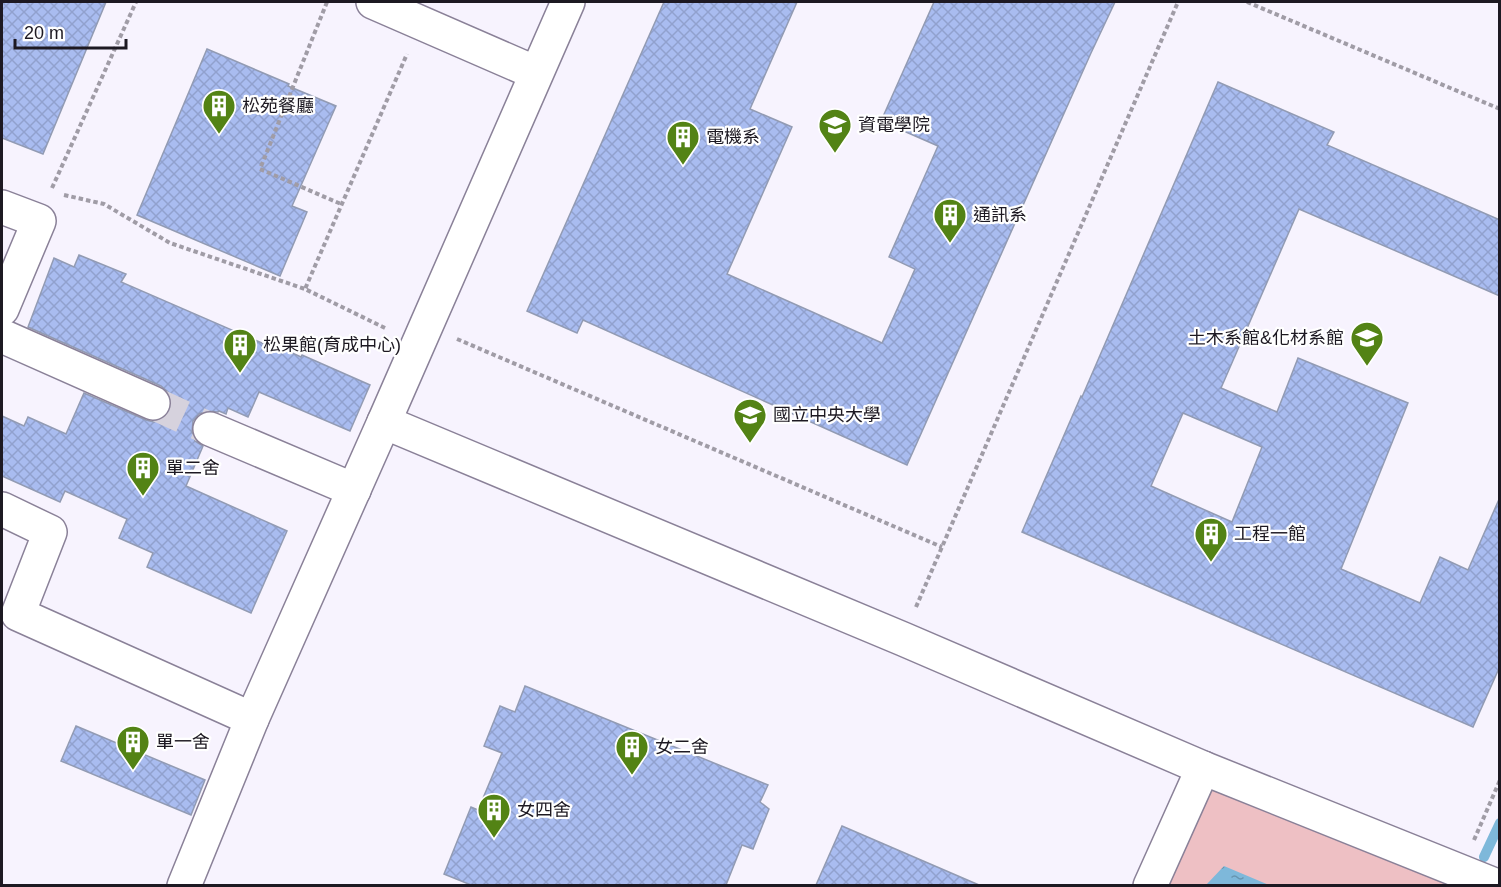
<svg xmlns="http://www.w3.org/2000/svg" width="1501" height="887" font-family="Arial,'Noto Sans TC',sans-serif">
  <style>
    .green { fill: #eec0c4 }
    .water { fill: url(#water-ripples) }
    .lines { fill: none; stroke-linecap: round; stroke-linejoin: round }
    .stream { stroke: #7eb8da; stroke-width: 10 }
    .building { fill: url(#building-cross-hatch); stroke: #929bb3; stroke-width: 1.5; fill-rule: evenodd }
    .minor-tunnel { stroke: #d6d2dd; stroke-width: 33; stroke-dasharray: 33 16; stroke-linecap: butt }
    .minor-casing { stroke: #8a8198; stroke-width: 36 }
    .path { stroke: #a09ca6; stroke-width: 4; stroke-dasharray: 4.5 3; stroke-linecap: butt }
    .minor { stroke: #fff; stroke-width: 33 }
    .labels { text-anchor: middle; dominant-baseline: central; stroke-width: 4.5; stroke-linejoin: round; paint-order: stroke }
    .poi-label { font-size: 18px; fill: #1d1922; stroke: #fff; text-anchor: start }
  </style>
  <defs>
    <pattern id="water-ripples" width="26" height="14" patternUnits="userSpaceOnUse" patternTransform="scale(1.5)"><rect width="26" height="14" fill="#7eb8da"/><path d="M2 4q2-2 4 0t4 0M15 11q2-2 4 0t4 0" fill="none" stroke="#6795b0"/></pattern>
    <pattern id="building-cross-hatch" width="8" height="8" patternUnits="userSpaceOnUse" patternTransform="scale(1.5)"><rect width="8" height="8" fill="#a9bcf0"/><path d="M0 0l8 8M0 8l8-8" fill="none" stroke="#91a1ce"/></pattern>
  </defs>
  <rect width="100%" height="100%" fill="#f7f3fe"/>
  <polygon class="green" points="1203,768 1487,886 1149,886"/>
  <polygon class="water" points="1224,866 1269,885 1206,885"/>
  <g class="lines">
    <polyline class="stream" points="1484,857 1500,823"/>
  </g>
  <g class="building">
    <polygon points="2,2 106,2 43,154 2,138"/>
    <polygon points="664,2 797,2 750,109 792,127 727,274 882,343 915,269 889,257 938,146 881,121 934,2 1115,2 1091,53 907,465 583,320 577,333 527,311"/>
    <polygon points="207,49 289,84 288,86 336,106 292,206 307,212 280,276 137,215"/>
    <path d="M 1218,82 L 1334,132 L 1327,145 L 1500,220 L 1500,296 L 1299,209 L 1221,388 L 1277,412 L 1298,358 L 1408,403 L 1341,569 L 1420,603 L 1440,557 L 1468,570 L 1500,497 L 1500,666 L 1473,727 L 1022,532 L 1081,396 L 1082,397 ZM 1183,413 L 1262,447 L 1232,522 L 1151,486 Z"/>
    <polygon points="79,255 126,274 121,282 278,350 279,347 301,357 302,355 370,385 350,431 259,392 248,417 228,408 226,414 219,411 218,412 207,411 199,414 193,421 192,432 195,441 203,446 186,486 287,531 251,613 147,567 153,553 119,538 127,519 65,491 60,502 2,476 2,416 24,426 28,417 66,434 84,393 146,420 154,422 164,418 170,410 172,400 168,392 161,386 28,327 54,258 74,267"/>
    <polygon points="525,686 768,785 760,802 769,809 753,849 742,845 726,885 471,885 444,874 471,807 478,810 502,753 484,746 500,706 515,712"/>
    <polygon points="76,726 205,780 191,815 61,761"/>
    <polygon points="842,826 979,885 816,885"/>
  </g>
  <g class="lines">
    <polyline class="minor-tunnel" points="153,403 210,429"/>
    <g class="minor-casing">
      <g id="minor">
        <polyline points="373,2 536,73"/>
        <polyline points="568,2 384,422 903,639 1203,768 1497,886"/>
        <polyline points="2,207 39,221 2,309"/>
        <polyline points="2,336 153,403"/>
        <polyline points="210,429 354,490"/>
        <polyline points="2,509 50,532 18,614 252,719"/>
        <polyline points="184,886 252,719 384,422"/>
        <polyline points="1150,886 1203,768"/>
      </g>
    </g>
    <g class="path">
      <polyline points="327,2 260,169 341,204"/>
      <polyline points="1247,2 1500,109"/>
      <polyline points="52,188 136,2"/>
      <polyline points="64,195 104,204 170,243 305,289"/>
      <polyline points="385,328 305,289 407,54"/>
      <polyline points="457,339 942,547"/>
      <polyline points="916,607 1178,2"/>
      <polyline points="1474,840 1500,780"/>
    </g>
    <use href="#minor" class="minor"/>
  </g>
  <defs>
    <g id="building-pin" transform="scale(1.725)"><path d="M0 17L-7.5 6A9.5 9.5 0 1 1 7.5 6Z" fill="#538315" stroke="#fff"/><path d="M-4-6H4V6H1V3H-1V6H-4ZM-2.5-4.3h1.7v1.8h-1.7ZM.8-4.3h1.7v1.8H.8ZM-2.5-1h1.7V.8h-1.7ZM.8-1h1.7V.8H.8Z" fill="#fff"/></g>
    <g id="university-pin" transform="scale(1.725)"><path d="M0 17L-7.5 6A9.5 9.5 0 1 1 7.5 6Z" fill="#538315" stroke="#fff"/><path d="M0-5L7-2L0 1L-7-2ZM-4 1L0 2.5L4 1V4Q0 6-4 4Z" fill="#fff"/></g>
  </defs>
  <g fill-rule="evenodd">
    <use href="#building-pin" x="219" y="106"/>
    <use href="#university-pin" x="835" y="125"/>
    <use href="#building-pin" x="683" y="137"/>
    <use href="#building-pin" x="950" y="215"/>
    <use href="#university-pin" x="1367" y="338"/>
    <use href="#building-pin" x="240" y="345"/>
    <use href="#university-pin" x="750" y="415"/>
    <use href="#building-pin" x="143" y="468"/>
    <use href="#building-pin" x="1211" y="534"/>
    <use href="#building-pin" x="133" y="742"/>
    <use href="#building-pin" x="632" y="747"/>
    <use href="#building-pin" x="494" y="810"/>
  </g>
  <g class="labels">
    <g class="poi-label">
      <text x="242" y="106">松苑餐廳</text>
      <text x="858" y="125">資電學院</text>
      <text x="706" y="137">電機系</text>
      <text x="973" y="215">通訊系</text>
      <text x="1344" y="338" text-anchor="end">土木系館&amp;化材系館</text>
      <text x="263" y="345">松果館(育成中心)</text>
      <text x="773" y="415">國立中央大學</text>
      <text x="166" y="468">單二舍</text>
      <text x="1234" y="534">工程一館</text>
      <text x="156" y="742">單一舍</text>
      <text x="655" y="747">女二舍</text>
      <text x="517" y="810">女四舍</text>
    </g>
  </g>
  <rect width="1501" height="887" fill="none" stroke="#1d1922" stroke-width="6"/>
  <path d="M15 39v9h111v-9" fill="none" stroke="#1d1922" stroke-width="3"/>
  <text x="24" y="39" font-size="18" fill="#1d1922" stroke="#ffffff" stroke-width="4.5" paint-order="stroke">20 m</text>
</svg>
